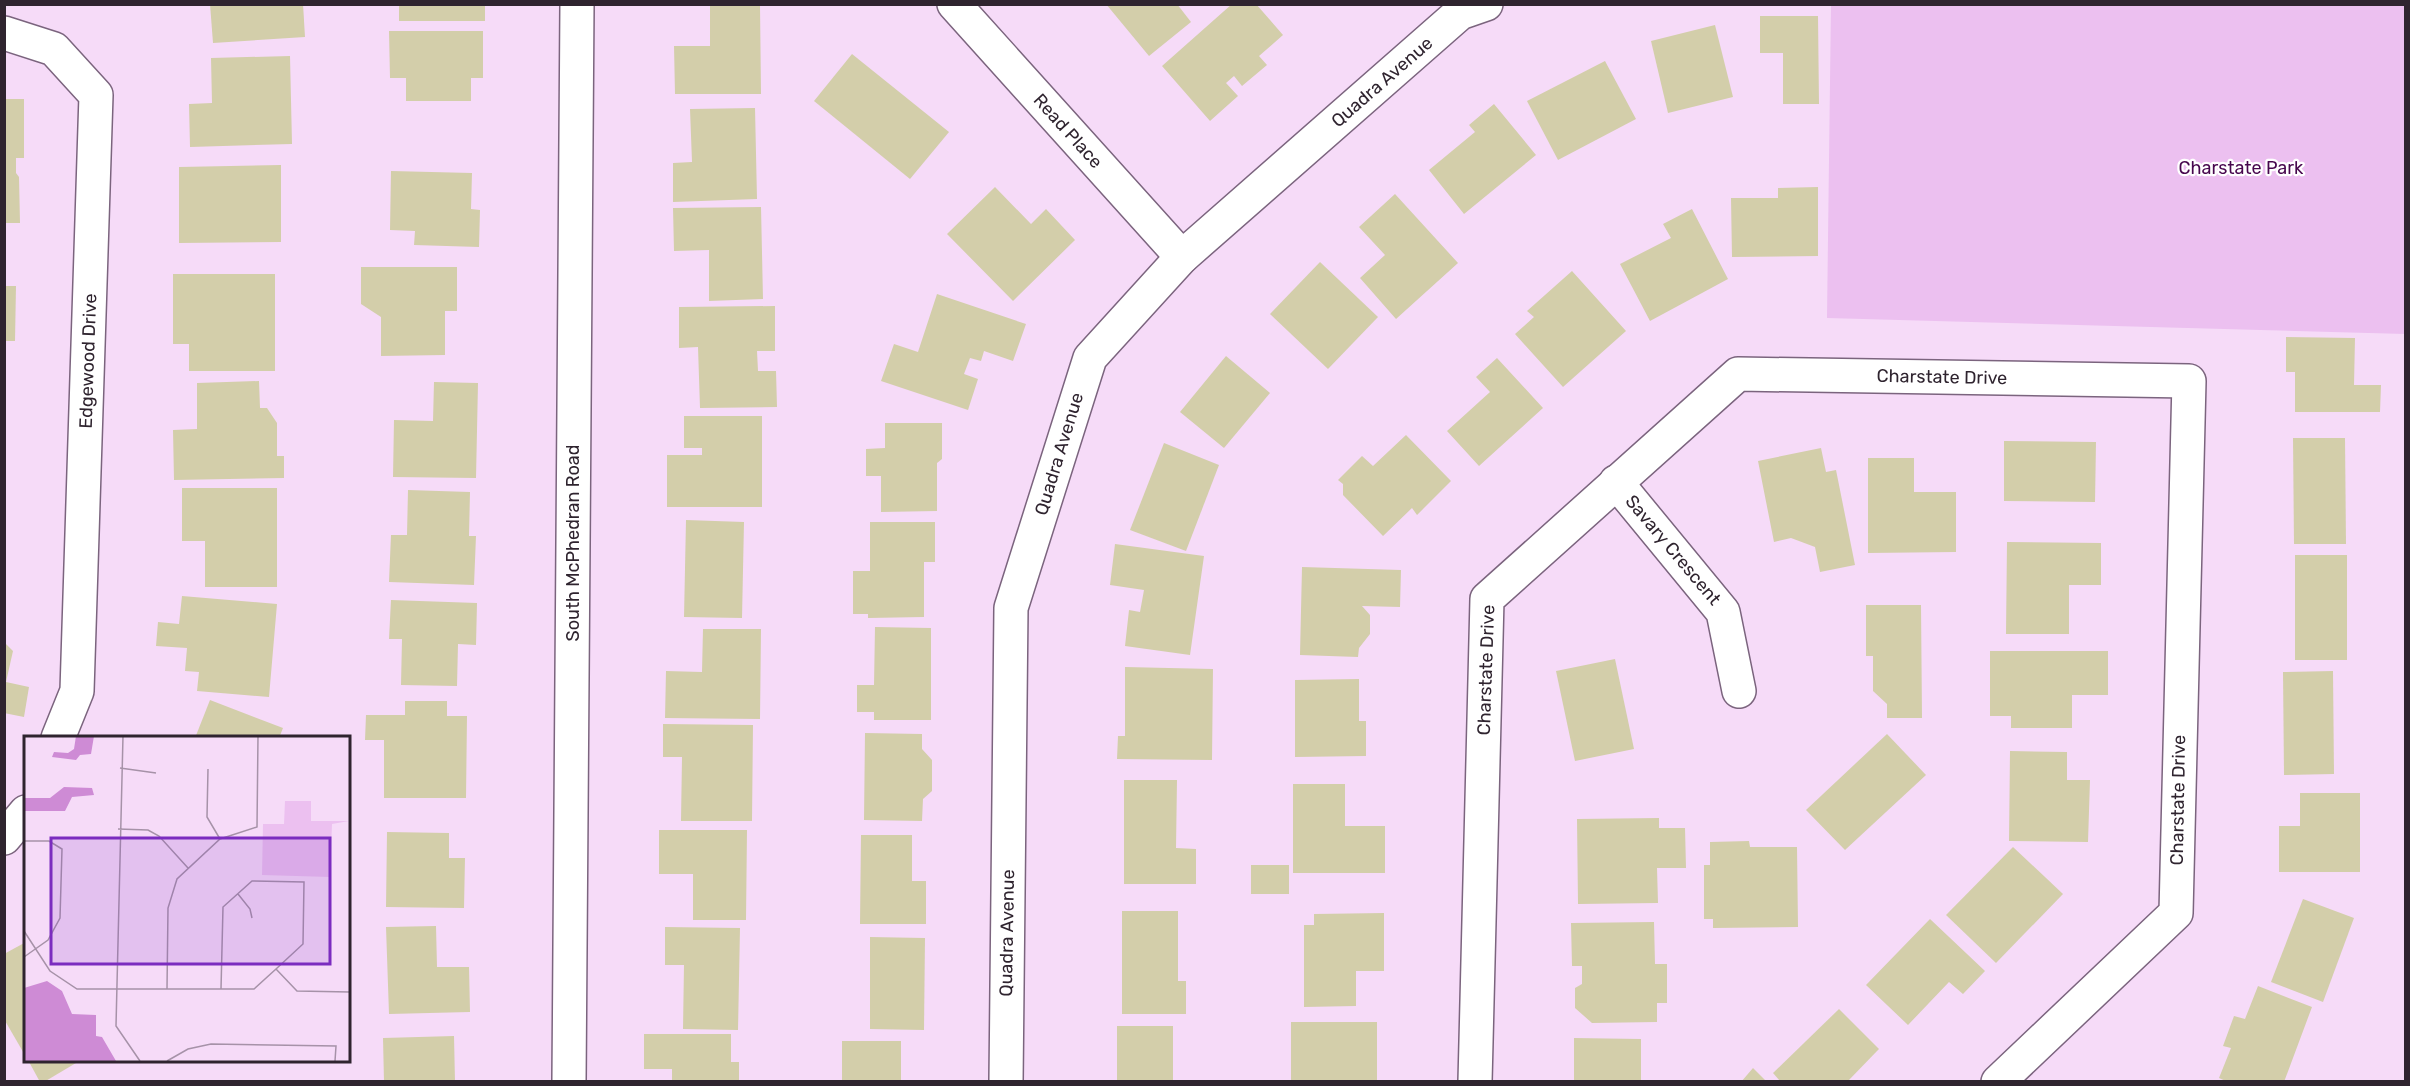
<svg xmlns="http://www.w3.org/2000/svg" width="2410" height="1086" font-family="Rubik,sans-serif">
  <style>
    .green { fill: #ecc0f0 }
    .building { fill: #d3ceaa }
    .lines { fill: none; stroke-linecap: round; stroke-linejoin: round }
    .minor-casing { stroke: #7b647e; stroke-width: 36 }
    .minor { stroke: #fff; stroke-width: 33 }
    .labels { text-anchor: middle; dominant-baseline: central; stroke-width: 4.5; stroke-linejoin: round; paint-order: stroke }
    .street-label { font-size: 18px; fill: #2f242f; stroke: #fff }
    .park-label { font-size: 18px; fill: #47074e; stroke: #fff }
    .inset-road { fill: none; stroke: #a692a8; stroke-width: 1.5 }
    .view { fill: #7b2cbf; fill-opacity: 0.15; stroke: #7b2cbf; stroke-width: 3 }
    .inset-edge { fill: none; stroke: #2f242f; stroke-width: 3 }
  </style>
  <rect width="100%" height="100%" fill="#f6dbf8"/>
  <polygon class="green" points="1831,5 2405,5 2405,334 1827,318"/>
  <g class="building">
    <polygon points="210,4 303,4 305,37 213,43"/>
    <rect x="399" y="4" width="86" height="17"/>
    <polygon points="1106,4 1177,4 1191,22 1149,56"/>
    <polygon points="1232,4 1256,4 1283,35 1259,56 1267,65 1242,86 1234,76 1226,83 1238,96 1210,121 1162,66"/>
    <polygon points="710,5 760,5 761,94 675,94 674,46 710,46"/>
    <polygon points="1760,16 1818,16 1819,104 1783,104 1783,53 1760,53"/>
    <polygon points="1715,25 1733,97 1668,113 1651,41"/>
    <polygon points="389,31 483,31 483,78 471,78 471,101 406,101 406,78 390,78"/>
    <polygon points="852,54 949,132 910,179 814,101"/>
    <polygon points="290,56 292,144 190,147 189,104 212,103 211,58"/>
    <polygon points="1605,61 1636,119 1558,160 1527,101"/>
    <polygon points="4,99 24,99 24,158 16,158 16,173 19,177 20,223 4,223"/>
    <polygon points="1494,104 1536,155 1464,214 1429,170 1475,132 1469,125"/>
    <polygon points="755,108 757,199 673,202 673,163 692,162 690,109"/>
    <polygon points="281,165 281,242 179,243 179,167"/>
    <polygon points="391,171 472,173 471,209 480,210 479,247 414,245 415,231 390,230"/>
    <polygon points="995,187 1031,224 1046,209 1075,240 1013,301 947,234"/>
    <polygon points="1818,187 1818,256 1732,257 1731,198 1778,198 1778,188"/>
    <polygon points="1395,194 1458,263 1396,319 1360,278 1385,255 1359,227"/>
    <polygon points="761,207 763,299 709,301 709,250 674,251 673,208"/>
    <polygon points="1692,209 1728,279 1650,321 1620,264 1671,238 1663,224"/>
    <polygon points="1320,262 1378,317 1328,369 1270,314"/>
    <polygon points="361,267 457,267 457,311 445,311 445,355 381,356 381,317 361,304"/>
    <polygon points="1572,271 1626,331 1563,387 1515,334 1534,317 1527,311"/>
    <polygon points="173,274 275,274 275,371 189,371 189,344 173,344"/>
    <polygon points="4,286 16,286 15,341 4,341"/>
    <polygon points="937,294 1026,324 1013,361 984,351 981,361 970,358 964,374 978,379 968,410 881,381 894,344 918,352"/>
    <polygon points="775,306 775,351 757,351 758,371 776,371 777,407 700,408 698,347 679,348 679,307"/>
    <polygon points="2286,337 2355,338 2354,385 2381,385 2380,412 2295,412 2295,372 2286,372"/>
    <polygon points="1226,356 1270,393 1224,448 1180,412"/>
    <polygon points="1497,358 1543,408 1479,466 1447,431 1490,392 1476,377"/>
    <polygon points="259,381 260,408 267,408 277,423 277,456 284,456 284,478 174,480 173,430 197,429 197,383"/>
    <polygon points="434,382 478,383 476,478 393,477 394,420 433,421"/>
    <polygon points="684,416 762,416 762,507 667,507 667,455 702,455 702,448 684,448"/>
    <polygon points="885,423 942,423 942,459 937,463 937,511 881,512 881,476 866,476 866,449 885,448"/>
    <polygon points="1406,435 1451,481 1417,515 1412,508 1383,536 1343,495 1343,484 1338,480 1362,456 1373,466"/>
    <polygon points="2293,438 2345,438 2346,544 2294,544"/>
    <polygon points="2004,441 2096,442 2095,502 2004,501"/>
    <polygon points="1164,443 1219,465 1186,551 1130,530"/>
    <polygon points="1821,448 1826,472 1836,470 1855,565 1820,572 1815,547 1791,538 1774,542 1758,461"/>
    <polygon points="1868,458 1914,458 1914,492 1956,492 1956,552 1868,553"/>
    <polygon points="182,488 277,488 277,587 205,587 205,541 182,541"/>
    <polygon points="408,490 470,492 469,536 476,536 474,585 389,582 391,535 407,535"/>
    <polygon points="686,520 744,522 742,618 684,617"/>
    <polygon points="870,522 935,522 935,562 924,562 924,617 868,618 868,614 853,614 853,571 870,571"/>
    <polygon points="2007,542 2101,543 2101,585 2069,585 2069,634 2006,634"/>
    <polygon points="1115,544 1204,556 1190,655 1125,646 1129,610 1140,612 1144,590 1110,585"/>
    <rect x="2295" y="555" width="52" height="105"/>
    <polygon points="1302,567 1401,570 1400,607 1362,606 1370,615 1370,634 1359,648 1358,657 1300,655"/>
    <polygon points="182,596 277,604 269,697 197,691 199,672 185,671 187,648 156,646 158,622 179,624"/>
    <polygon points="391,600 477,603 476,645 458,644 457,686 401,685 402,639 389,639"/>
    <polygon points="1866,605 1921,605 1922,718 1887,718 1887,704 1873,691 1873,656 1866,656"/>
    <polygon points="875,627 931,628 931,720 874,720 874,712 857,712 857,685 874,685"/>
    <polygon points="703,629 761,629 760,719 665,718 666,671 702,672"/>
    <polygon points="4,642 13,651 6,682 29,687 24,717 4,713"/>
    <polygon points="1990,651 2108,651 2108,695 2072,695 2072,728 2011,728 2011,716 1990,716"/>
    <polygon points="1615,659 1634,749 1575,761 1556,671"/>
    <polygon points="1125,667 1213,669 1212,760 1117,759 1118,736 1125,736"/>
    <polygon points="2333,671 2334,774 2284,775 2283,672"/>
    <polygon points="1359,679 1359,721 1366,721 1366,756 1295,757 1295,680"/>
    <polygon points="210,700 283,728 279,738 195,738"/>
    <polygon points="405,701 447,701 447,716 467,716 466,798 384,798 384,740 365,740 366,715 405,715"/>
    <polygon points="663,724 753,725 752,821 681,821 682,757 663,757"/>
    <polygon points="865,733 922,734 922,749 932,760 932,791 923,799 922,821 864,820"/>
    <polygon points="1887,734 1926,775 1845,850 1806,810"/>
    <polygon points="2010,751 2067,752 2067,780 2090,780 2088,842 2009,841"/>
    <polygon points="1124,780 1177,780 1176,848 1196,849 1196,884 1124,884"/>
    <polygon points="1293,784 1345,784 1345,826 1385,826 1385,873 1293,873"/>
    <polygon points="2300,793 2360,793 2360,872 2279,872 2279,826 2300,826"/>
    <polygon points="1659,818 1659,828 1685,828 1686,868 1657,868 1658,903 1578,904 1577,819"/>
    <polygon points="659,830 747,830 746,920 693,920 693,874 659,874"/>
    <polygon points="387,832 449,833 449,858 465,858 464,908 386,907"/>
    <polygon points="861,835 912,835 912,881 926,881 926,924 860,924"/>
    <polygon points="1749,841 1750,847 1797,847 1798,927 1713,928 1713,919 1704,919 1704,865 1710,865 1710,842"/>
    <polygon points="2013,847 2063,894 1996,963 1946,915"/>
    <rect x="1251" y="865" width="38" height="29"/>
    <polygon points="2303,899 2354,918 2323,1002 2271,982"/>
    <polygon points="1122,911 1178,911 1178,981 1186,981 1186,1014 1122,1014"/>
    <polygon points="1384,913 1384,971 1356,971 1356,1006 1304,1007 1304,925 1314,925 1314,914"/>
    <polygon points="1930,919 1985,971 1963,994 1949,982 1908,1025 1866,985"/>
    <polygon points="1654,922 1655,964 1667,964 1667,1003 1657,1003 1657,1022 1592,1023 1575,1008 1575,988 1582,984 1582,966 1572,966 1571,923"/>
    <polygon points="436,926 437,967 469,967 470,1012 389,1014 386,927"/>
    <polygon points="665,927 740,928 738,1030 683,1029 684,965 665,965"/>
    <polygon points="870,937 925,938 924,1030 870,1029"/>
    <polygon points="26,942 26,1057 4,1019 4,954"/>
    <polygon points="2258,986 2312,1007 2284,1082 2228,1082 2219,1078 2231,1048 2223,1046 2234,1016 2245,1019"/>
    <polygon points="1839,1009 1879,1049 1847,1082 1781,1082 1773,1073"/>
    <rect x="1291" y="1022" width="86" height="60"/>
    <rect x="1117" y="1026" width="56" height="56"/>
    <polygon points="644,1034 731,1034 731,1062 739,1062 739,1082 672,1082 672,1069 644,1069"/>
    <polygon points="454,1036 455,1082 384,1082 383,1038"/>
    <polygon points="1574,1038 1641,1039 1641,1082 1574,1082"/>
    <rect x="842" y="1041" width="59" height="41"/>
    <polygon points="28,1060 81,1060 44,1082 40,1082"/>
    <polygon points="1753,1068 1767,1082 1741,1082"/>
  </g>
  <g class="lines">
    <g class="minor-casing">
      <g id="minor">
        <polyline points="954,4 1182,257"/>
        <polyline points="4,33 54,49 96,95 77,691 58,738"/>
        <polyline points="1616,482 1723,612 1739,691"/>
        <polyline points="4,838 26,812"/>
        <polyline points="569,1082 577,4"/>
        <polyline points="1006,1082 1011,608 1090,358 1182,257 1460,13 1486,4"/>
        <polyline points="1475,1082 1487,599 1738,374 2189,381 2176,913 1998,1082"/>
      </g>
    </g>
    <use href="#minor" class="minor"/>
  </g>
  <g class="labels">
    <g class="street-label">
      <text transform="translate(1382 82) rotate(-41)">Quadra Avenue</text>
      <text transform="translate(1068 131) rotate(48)">Read Place</text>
      <text transform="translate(88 361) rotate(-88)">Edgewood Drive</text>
      <text transform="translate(1942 377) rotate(1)">Charstate Drive</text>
      <text transform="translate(1059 454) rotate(-73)">Quadra Avenue</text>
      <text transform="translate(573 543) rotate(-90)">South McPhedran Road</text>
      <text transform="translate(1673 550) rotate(50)">Savary Crescent</text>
      <text transform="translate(1486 670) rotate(-88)">Charstate Drive</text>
      <text transform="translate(2178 800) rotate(-89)">Charstate Drive</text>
      <text transform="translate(1007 933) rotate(-89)">Quadra Avenue</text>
    </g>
    <g class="park-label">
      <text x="2241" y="168">Charstate Park</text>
    </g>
  </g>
  <g transform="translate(24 736)">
    <rect width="326" height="326" fill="#f6dbf8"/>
    <path d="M 261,65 L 287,65 L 287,85 L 325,85 L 308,88 L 306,141 L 238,139 L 239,88 L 260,88 Z" fill="#ecc0f0"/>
    <path d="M 52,0 L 70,0 L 67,18 L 56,19 L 52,24 L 28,21 L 30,16 L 44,17 L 50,13 ZM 40,51 L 68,52 L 70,59 L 48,61 L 41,75 L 0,75 L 0,62 L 26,62 ZM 23,245 L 38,255 L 48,278 L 72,279 L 72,300 L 78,301 L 92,325 L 0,325 L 0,252 Z" fill="#ce8bd5"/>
    <path class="inset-road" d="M 99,0 L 92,290 L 116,325M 96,32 L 132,37M 184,33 L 183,81 L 196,103M 94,93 L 124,94 L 135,100 L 164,132M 0,105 L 25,105 L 38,113 L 36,182 L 24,204 L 0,221M 214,158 L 226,173 L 228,182M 0,195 L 26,235 L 53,253 L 230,253 L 252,233 L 273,255 L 326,256M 143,253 L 144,172 L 153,143 L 196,103 L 233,91 L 234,0M 197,253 L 199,171 L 228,145 L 280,146 L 279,208 L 252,233M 143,325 L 164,313 L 187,308 L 312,310 L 311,325"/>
    <path class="view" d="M 27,102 L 306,102 L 306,228 L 27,228 Z"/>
    <rect width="326" height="326" class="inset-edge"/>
  </g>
  <rect width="2410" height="1086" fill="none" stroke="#2f242f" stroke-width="12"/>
</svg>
